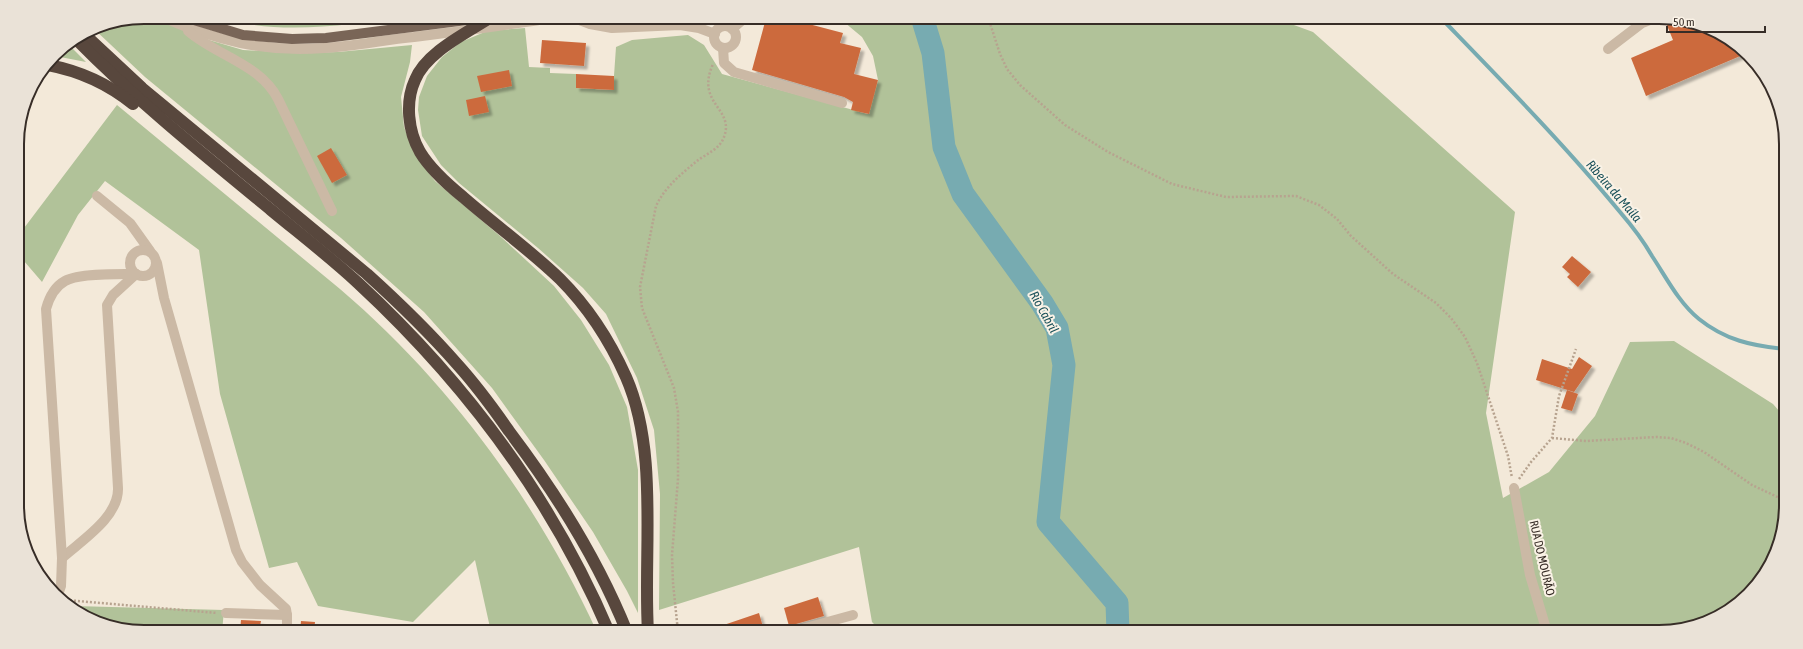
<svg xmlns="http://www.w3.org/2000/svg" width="1803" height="649" font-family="'Asap Condensed',sans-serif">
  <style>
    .green { fill: #b1c299 }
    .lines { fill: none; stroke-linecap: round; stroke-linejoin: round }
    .stream { stroke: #77abb1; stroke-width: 4 }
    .river { stroke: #77abb1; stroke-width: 23 }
    .building { fill: #cc6b3e; filter: url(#shadow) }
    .path { stroke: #b7a38f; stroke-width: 2.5; stroke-dasharray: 2 2; stroke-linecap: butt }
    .minor { stroke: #cbb9a5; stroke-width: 10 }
    .major { stroke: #796557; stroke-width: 10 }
    .highway { stroke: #58473d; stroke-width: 12 }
    .labels { text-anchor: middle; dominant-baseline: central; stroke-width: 4; stroke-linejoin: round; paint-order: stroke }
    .street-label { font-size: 12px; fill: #372d27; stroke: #faf2e6 }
    .water-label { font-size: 13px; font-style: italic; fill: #1a515a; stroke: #faf2e6 }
    .rim { fill: none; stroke: #372d27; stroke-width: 2 }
  </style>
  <defs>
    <filter id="shadow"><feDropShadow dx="3.5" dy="3.5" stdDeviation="1" flood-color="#0004"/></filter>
  </defs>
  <rect width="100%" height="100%" fill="#f3e9d9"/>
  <g class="green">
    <polygon points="144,17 157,17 209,40 243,50 299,53 338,52 412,45 410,62 401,97 404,127 414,153 435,181 500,236 554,286 581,320 609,365 627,407 638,470 638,613 627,591 593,532 544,460 492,388 424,312 341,238 145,77 93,28"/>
    <path d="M 221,17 L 404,17 C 350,25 273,36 221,17 Z"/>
    <polygon points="625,17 690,17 650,22 590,22"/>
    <polygon points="838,17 1272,17 1313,32 1515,212 1486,413 1503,498 1549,472 1595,416 1630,342 1674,341 1773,404 1786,419 1786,505 1779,545 1764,576 1736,606 1707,622 1667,632 882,632 872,622 859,547 659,610 660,494 654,430 637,378 606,314 583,288 538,248 459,183 441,165 422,136 418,110 419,97 427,76 442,57 461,42 487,31 525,28 529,67 550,68 550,73 576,74 576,88 613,90 616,47 632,40 688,35 704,45 722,74 868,114 878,80 873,56 862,37"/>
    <polygon points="68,44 86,62 55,56 60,49"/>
    <path d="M 117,105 L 340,289 C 449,382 537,502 597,632 L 491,632 L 475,560 L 413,622 L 318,606 L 297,562 L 269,568 L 220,394 L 199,250 L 105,181 L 78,215 L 42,282 L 18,254 L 18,236 Z"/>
    <polygon points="74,606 224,610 222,632 144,632 104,625"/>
  </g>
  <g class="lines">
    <path class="stream" d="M 1440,17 C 1501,80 1564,144 1620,212 C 1632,226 1643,240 1652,256 C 1666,277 1679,303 1699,319 C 1725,340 1752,346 1786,349"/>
    <polyline class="river" points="922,17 933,53 944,147 963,194 1042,303 1057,328 1064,365 1048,522 1117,603 1118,632"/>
  </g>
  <g class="building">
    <polygon points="778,17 795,17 806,20 805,23 843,33 840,43 861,48 854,74 878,80 869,114 851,110 853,102 844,97 752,70 765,22 776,24"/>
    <polygon points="1664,18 1699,24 1745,54 1646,96 1631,58 1673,40"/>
    <polygon points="542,40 586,43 584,66 540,63"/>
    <polygon points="509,70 512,86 481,92 477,76"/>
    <polygon points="576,74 614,76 614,90 576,88"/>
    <polygon points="485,96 489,112 469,116 466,100"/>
    <polygon points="331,148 347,175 332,183 317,156"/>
    <polygon points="1572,256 1591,272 1578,287 1567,277 1570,274 1562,267"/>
    <polygon points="1579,357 1592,366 1574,392 1536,380 1542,359 1572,369"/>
    <polygon points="1567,390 1578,394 1572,411 1561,408"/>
    <polygon points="818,597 824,616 789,626 784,608"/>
    <polygon points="759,613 763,627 761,628 762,632 709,632 709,630"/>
    <polygon points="241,620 261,621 259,632 240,632"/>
    <polygon points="301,621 315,622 314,632 300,632"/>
  </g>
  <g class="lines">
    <g class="path">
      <polyline points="988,17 1000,54 1007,69 1020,85 1065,125 1108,152 1172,184 1226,197 1296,196 1319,205 1337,219 1351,236 1393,274 1436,303 1451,318 1465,337 1477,363 1508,456 1512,478"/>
      <polyline points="1552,438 1586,441 1656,437 1671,438 1686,443 1704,452 1752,485 1786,501"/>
      <polyline points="1519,479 1531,462 1552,438 1559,396 1576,349"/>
      <polyline points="66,600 217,613"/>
      <path d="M 678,632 L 673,583 L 672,555 L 678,479 L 678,412 L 674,388 L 642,308 L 640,287 L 656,206 C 665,187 681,174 697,161 C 706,154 720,149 724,137 C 735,108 695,104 713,64"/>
    </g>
    <g class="minor">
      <path d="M 162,17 C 214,40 266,53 324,48 C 354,46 384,40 414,37 C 462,31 510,25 557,17"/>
      <polyline points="572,17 590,24 612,28 680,25 699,28 715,34"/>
      <circle cx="725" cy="37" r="11"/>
      <polyline points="732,29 746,17"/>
      <path d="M 188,31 C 217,56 260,64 278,99 L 332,211"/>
      <polyline points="723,48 724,63 734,72 842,103"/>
      <polyline points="1608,49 1642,23 1657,17"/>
      <polyline points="97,196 130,223 150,251"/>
      <circle cx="143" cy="263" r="13"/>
      <polyline points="157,263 164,298 236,550 242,562 260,585 286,609 287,615 287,632"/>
      <polyline points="1514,488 1530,575 1547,632"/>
      <path d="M 62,558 C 82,540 119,517 118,488 L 107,305 L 113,295 L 136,274"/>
      <path d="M 58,595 L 61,586 L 62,558 L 46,309 C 49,298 54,287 65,281 C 79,273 119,274 136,274"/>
      <polyline points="226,613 287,615"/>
      <polyline points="461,632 478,632"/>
      <polyline points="791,632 853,615"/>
    </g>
    <polyline class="major" points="184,17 243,35 292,39 326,38 490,17"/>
    <g class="highway">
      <path d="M 491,17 C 467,33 426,52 415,80 C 405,102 408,131 420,152 C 431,170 447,184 463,197 C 495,225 530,250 560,279 C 588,307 610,341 626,377 C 659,452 643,551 648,632"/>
      <path d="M 84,34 L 142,88 L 367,274 C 398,302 429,332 457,364 C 476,385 493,408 509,431 C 556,493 598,560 627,632"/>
      <path d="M 76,39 C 137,101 204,155 271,210 C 300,234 330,257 358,283 C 466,383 551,496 609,632"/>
      <path d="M 48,65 C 80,71 107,83 133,104"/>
    </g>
  </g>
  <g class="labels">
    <g class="street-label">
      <text transform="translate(1542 558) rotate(77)">RUA DO MOURÃO</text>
    </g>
    <g class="water-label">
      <text transform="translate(1614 191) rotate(49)">Ribeira da Maíla</text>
      <text transform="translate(1044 312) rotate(61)">Rio Cabril</text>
    </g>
  </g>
  <path d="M0 0H1803V649H0ZM144 24H1659A120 120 0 0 1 1779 144V505A120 120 0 0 1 1659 625H144A120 120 0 0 1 24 505V144A120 120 0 0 1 144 24Z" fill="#eae2d7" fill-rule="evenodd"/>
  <path class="rim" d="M144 24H1659A120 120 0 0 1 1779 144V505A120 120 0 0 1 1659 625H144A120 120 0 0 1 24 505V144A120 120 0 0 1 144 24Z"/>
  <path d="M1667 26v6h98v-6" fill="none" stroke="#372d27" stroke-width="2"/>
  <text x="1673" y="26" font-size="12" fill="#372d27" stroke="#faf2e6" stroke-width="3" paint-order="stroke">50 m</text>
</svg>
